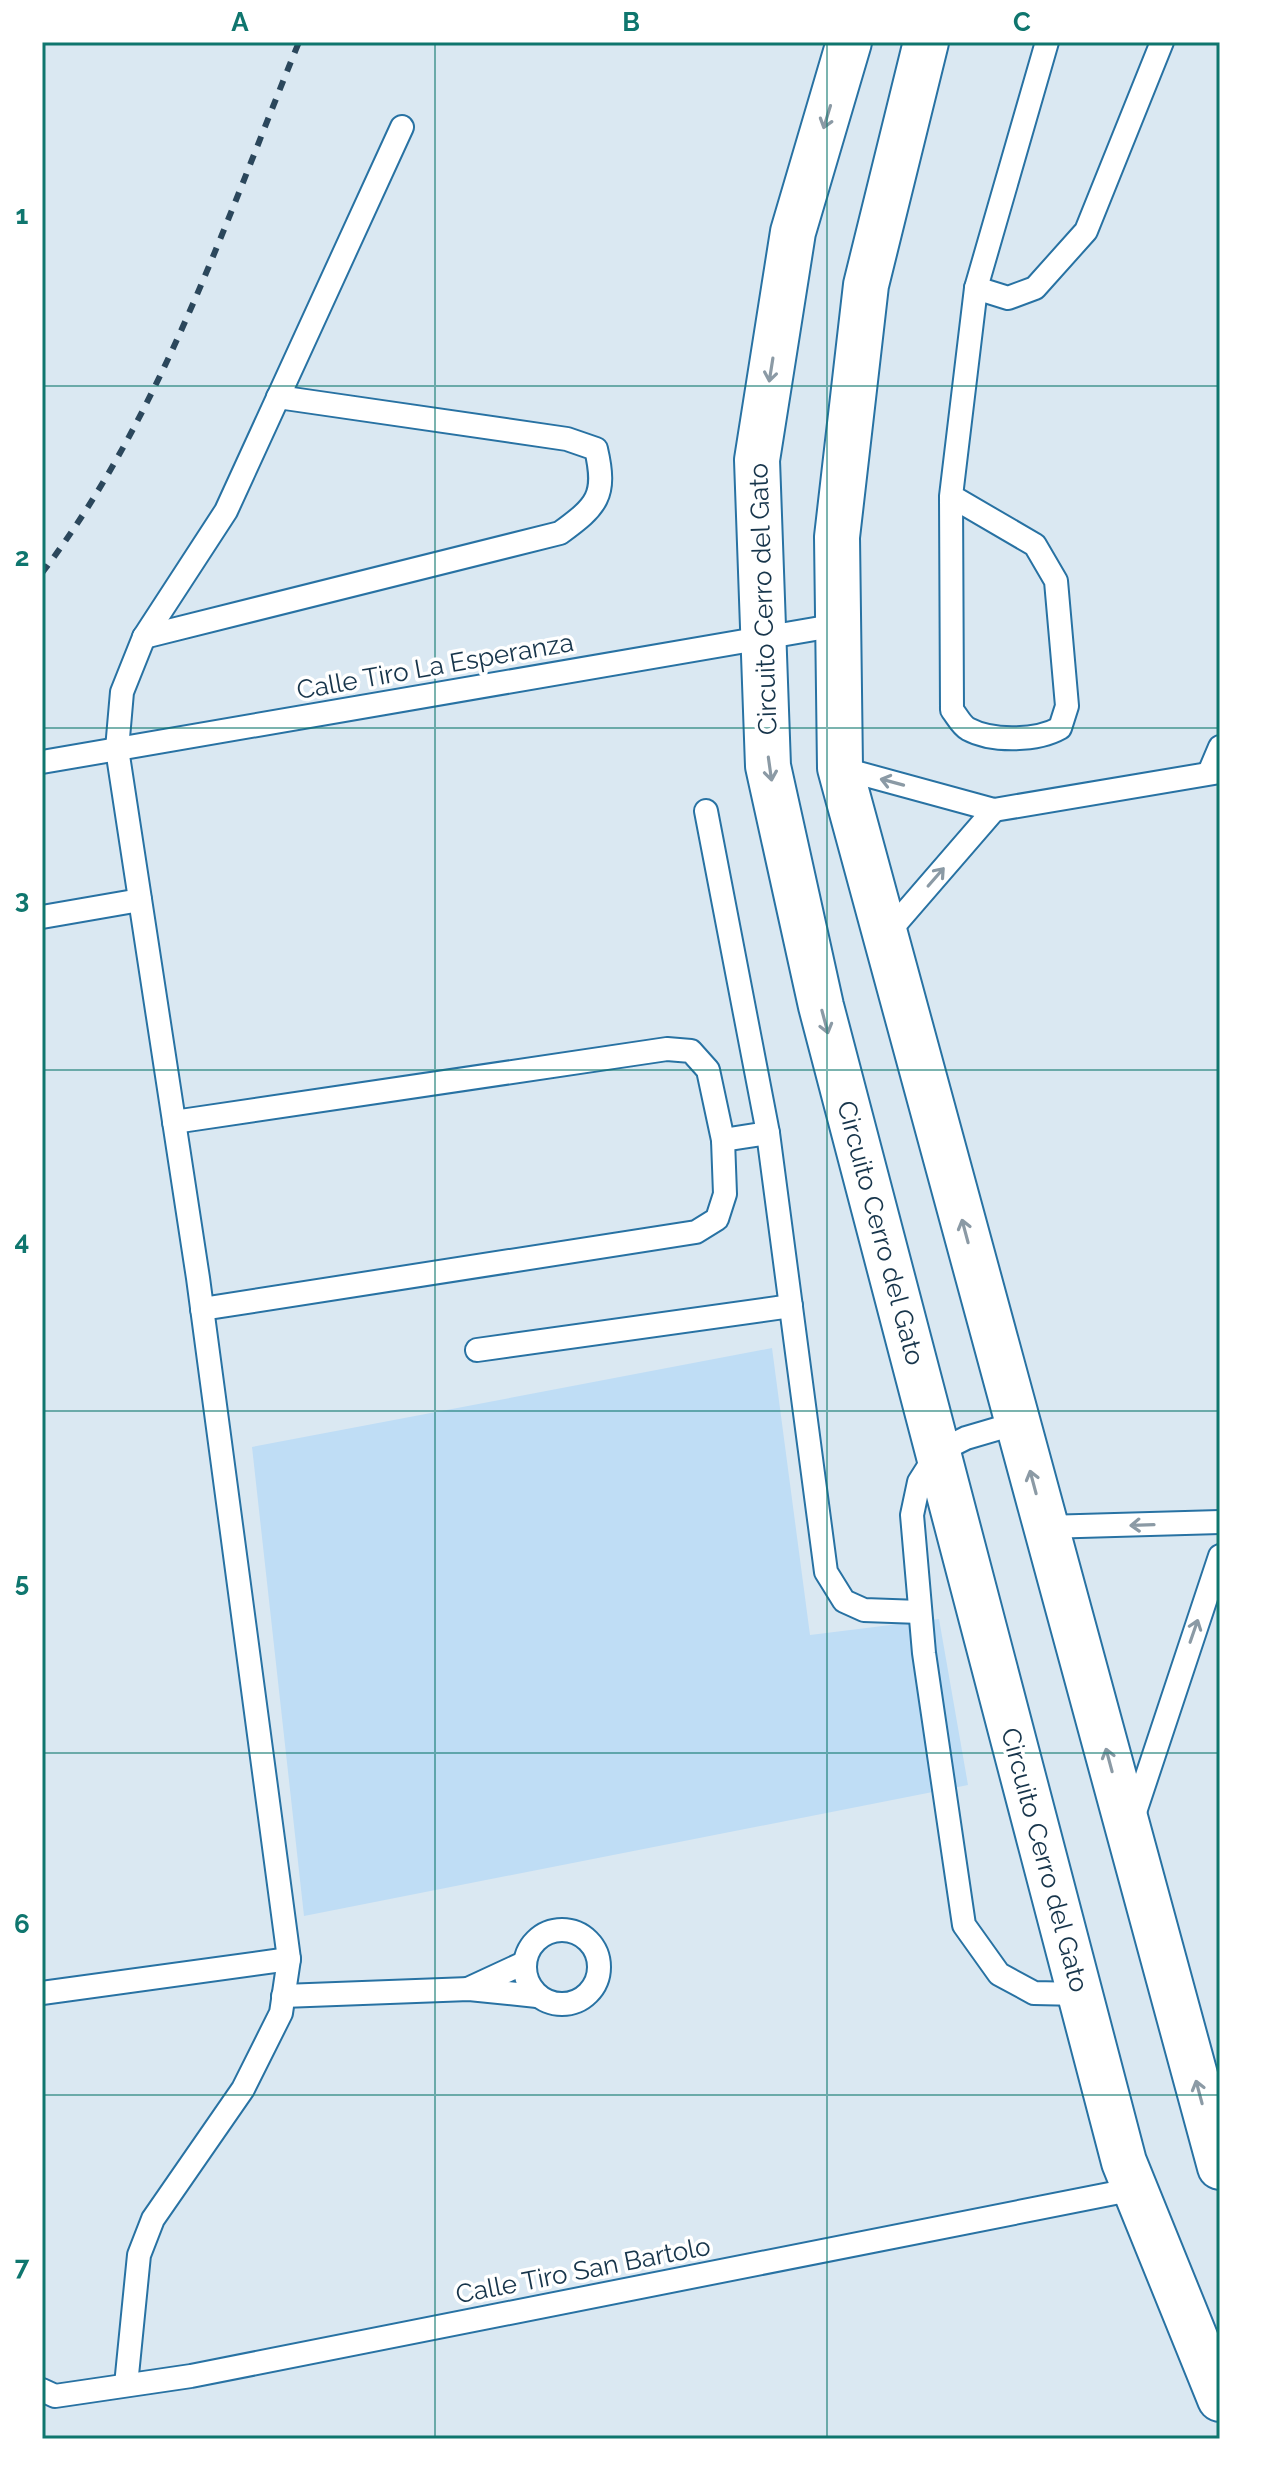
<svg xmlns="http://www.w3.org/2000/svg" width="1262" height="2481" font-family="Raleway,sans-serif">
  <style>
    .built { fill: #bfddf5 }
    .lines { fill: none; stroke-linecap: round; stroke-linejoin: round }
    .lane-casing { stroke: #2872a3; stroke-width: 26 }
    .secondary-casing { stroke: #2872a3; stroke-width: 48 }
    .lane { stroke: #fff; stroke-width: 22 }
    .secondary { stroke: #fff; stroke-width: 44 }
    .rail { stroke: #2b475c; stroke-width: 6; stroke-dasharray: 10 10; stroke-linecap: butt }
    .oneway { stroke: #8b9aa5 }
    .grid { fill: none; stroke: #0f766e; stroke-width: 2; stroke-opacity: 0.55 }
    .labels { text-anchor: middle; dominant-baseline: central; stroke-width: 7; stroke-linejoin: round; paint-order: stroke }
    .street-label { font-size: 26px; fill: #17354b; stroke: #fff }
    .neatline { fill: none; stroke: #0f766e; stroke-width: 3 }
    .grid-label { font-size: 26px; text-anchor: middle; font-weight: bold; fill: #0f766e }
  </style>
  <rect width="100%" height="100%" fill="#dae8f2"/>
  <polygon class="built" points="772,1348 810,1635 939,1619 968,1785 304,1916 252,1447"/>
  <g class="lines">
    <g class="lane-casing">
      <g id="lane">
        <polyline points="976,288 1008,298 1035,288 1086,231 1162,42"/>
        <path d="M 951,496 L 1035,545 L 1056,581 L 1067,706 L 1060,728 C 1037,741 992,742 968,729 C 961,725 957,716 952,710 L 951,496 L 976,288 L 1047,42"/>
        <path d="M 144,637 L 560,533 C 597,506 607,496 596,449 L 567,439 L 278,397"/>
        <polyline points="42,762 838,625"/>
        <polyline points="840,768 994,810 1220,772"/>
        <polyline points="1209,773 1220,747"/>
        <polyline points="706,811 768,1133 826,1572 844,1601 864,1610 920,1612"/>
        <polyline points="42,917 140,900"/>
        <polyline points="885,936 994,810"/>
        <polyline points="174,1122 667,1049 691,1051 708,1070 723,1140 725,1194 717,1219 696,1232 202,1309"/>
        <polyline points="723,1140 768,1133"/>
        <polyline points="477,1350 791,1306"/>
        <polyline points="1017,1423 966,1438 938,1452 919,1482 912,1515 924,1653 964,1925 999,1974 1034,1993 1080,1994"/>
        <polyline points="1045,1527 1220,1522"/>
        <polyline points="1132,1821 1220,1556"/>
        <circle cx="562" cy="1967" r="37"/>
        <polyline points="470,1988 524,1963"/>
        <polyline points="42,1993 289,1959"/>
        <polyline points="283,1996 469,1989 537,1996"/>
        <polyline points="126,2385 139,2255 153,2219 243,2089 281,2013 289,1959 198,1278 117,749 122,692 144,637 226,511 402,127"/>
        <polyline points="42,2390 55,2396 191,2376 1135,2189"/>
      </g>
    </g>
    <g class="secondary-casing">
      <g id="secondary">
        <polyline points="849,42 793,232 757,460 768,766 821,1006 1124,2162 1220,2399"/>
        <polyline points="926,42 866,285 837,537 840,768 1220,2167"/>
      </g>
    </g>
    <use href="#lane" class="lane"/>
    <use href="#secondary" class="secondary"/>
    <path class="rail" d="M 42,573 C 161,417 225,222 299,42"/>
  </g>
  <defs><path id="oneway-shaft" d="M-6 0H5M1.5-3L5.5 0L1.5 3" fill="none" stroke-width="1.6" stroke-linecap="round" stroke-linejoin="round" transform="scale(2)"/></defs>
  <g class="oneway">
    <use href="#oneway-shaft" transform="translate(827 117) rotate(107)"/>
    <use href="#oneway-shaft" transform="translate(771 370) rotate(99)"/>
    <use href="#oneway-shaft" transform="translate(770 769) rotate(82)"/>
    <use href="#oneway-shaft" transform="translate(892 782) rotate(-165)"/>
    <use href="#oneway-shaft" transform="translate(936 877) rotate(-49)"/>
    <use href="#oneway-shaft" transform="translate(825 1022) rotate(75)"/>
    <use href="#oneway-shaft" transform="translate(965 1231) rotate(-105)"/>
    <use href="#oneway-shaft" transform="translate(1033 1482) rotate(-105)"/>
    <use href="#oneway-shaft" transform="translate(1142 1525) rotate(178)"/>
    <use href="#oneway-shaft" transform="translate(1194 1631) rotate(-71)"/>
    <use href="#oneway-shaft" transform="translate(1109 1760) rotate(-105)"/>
    <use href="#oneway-shaft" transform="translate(1199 2092) rotate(-105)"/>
  </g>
  <path class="grid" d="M 435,42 L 435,2439M 827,42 L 827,2439M 42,386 L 1220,386M 42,728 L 1220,728M 42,1070 L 1220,1070M 42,1411 L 1220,1411M 42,1753 L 1220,1753M 42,2095 L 1220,2095"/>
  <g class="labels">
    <g class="street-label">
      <text transform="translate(763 599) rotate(-92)">Circuito Cerro del Gato</text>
      <text transform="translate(435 666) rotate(-10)">Calle Tiro La Esperanza</text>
      <text transform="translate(881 1233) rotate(75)">Circuito Cerro del Gato</text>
      <text transform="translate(1045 1860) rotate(75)">Circuito Cerro del Gato</text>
      <text transform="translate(583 2270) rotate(-11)">Calle Tiro San Bartolo</text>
    </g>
  </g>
  <rect width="1262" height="2481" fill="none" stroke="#ffffff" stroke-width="88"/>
  <rect x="44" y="44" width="1174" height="2393" class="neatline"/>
  <g class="grid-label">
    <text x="240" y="31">A</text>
    <text x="631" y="31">B</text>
    <text x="1022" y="31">C</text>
    <text x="22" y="224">1</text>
    <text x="22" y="566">2</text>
    <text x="22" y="908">3</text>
    <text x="22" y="1250">4</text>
    <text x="22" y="1591">5</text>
    <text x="22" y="1933">6</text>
    <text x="22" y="2275">7</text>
  </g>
</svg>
